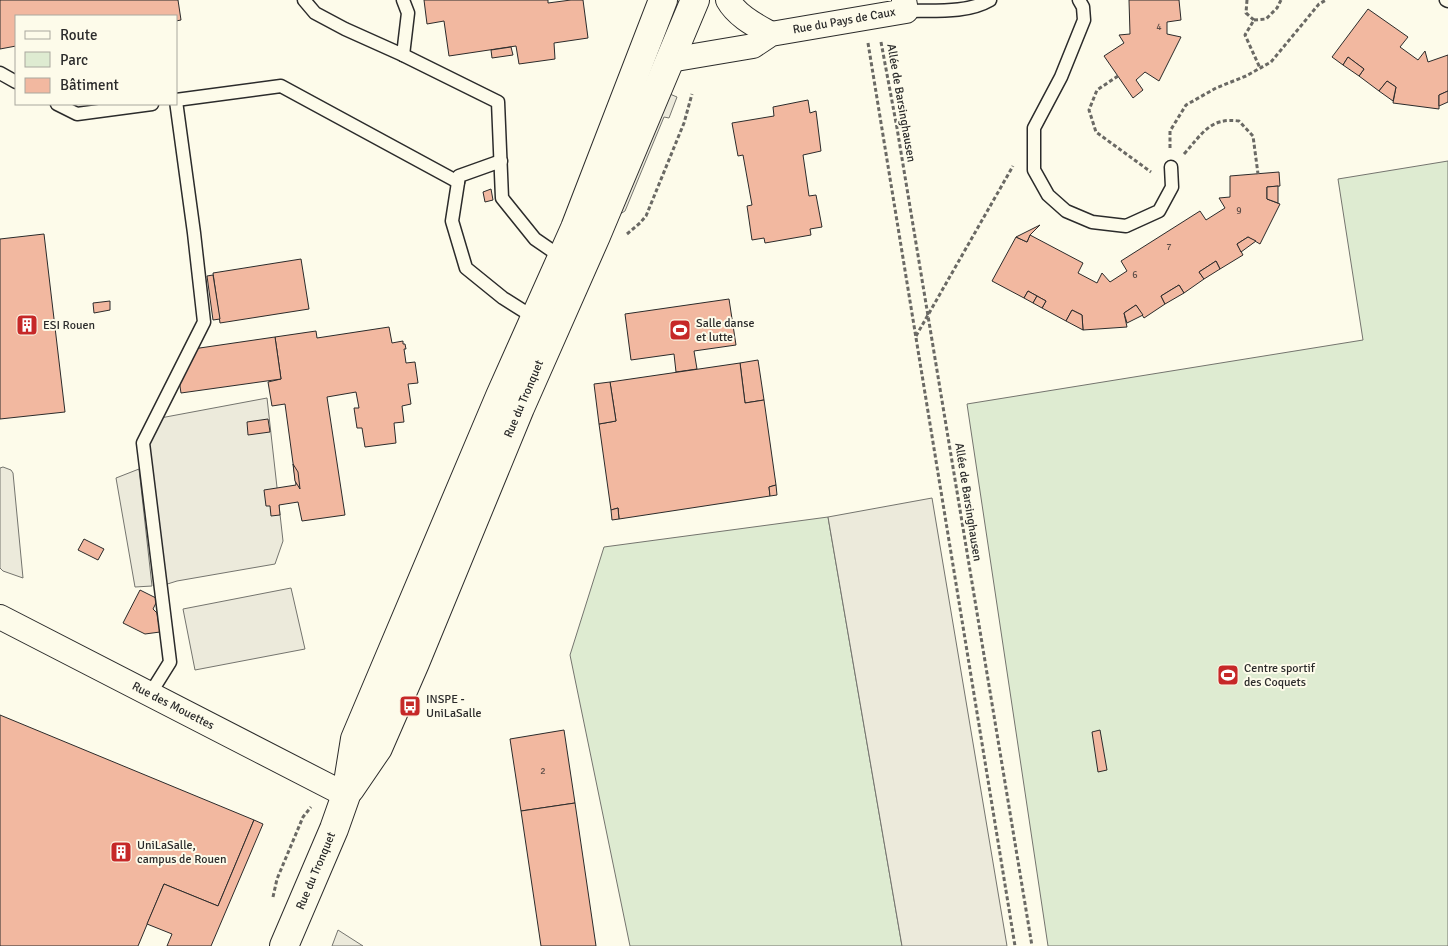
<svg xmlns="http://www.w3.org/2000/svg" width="1448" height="946" font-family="Signika,sans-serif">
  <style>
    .green { fill: #deebd1; stroke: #74746e }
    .parking { fill: #eceadb; stroke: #74746e }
    .building { fill: #f2b8a0; stroke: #2b2b2b }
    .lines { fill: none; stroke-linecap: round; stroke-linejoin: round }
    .service-casing { stroke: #2b2b2b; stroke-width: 15 }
    .minor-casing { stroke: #2b2b2b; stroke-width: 26 }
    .tertiary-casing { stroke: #2b2b2b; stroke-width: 30 }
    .path { stroke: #6a6964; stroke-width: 3; stroke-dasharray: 4 2.5; stroke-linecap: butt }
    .service { stroke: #fdfbea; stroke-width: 12 }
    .minor { stroke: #fdfbea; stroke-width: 24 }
    .tertiary { stroke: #fdfbea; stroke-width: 28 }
    .labels { text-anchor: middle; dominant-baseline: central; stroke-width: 4; stroke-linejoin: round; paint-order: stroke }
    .number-label { font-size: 10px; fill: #5d4e48 }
    .street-label { font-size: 12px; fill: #2b2b2b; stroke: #fdfbea }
    .poi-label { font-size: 12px; fill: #2b2b2b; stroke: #fdfbea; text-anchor: start }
  </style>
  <rect width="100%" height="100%" fill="#fdfbea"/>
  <g class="green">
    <polygon points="1448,161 1448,946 1048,946 967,404 1363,340 1338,179"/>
    <polygon points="828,517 902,946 630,946 570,655 604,547"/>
  </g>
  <g class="parking">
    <polygon points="665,92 677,97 669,118 664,117 625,211 612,219"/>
    <polygon points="267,398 283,541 275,564 177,581 161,586 143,443 155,419"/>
    <polygon points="3,467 11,470 13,473 23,578 3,571 0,568 0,468"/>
    <polygon points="139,469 152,586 135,587 116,478"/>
    <polygon points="932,498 1007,946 902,946 828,517"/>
    <polygon points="291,588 305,649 195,670 183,609"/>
    <polygon points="338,930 363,946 332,946"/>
  </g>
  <g class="building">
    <polygon points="0,0 178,0 181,20 176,21 176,16 16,16 16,46 0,49"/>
    <polygon points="424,0 548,0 548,3 571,0 583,0 588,38 554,43 555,59 519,64 516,46 449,56 444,21 427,24"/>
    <polygon points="1129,0 1179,0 1181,20 1167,22 1167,34 1181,37 1159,81 1145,72 1136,80 1143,90 1133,98 1104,56 1124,43 1119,35 1130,34"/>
    <polygon points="1368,9 1408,37 1400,47 1418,60 1425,51 1428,62 1448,55 1448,91 1439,95 1439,109 1393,103 1396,87 1387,81 1379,91 1359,76 1364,69 1348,57 1343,65 1332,57"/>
    <polygon points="511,47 513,55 492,58 491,50"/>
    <polygon points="1348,57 1364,69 1359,76 1343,65"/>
    <polygon points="1387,81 1396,87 1393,101 1379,91"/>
    <polygon points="1448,91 1448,102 1439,106 1439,95"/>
    <polygon points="808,100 810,113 816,111 821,151 803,155 809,196 816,195 822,227 810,229 811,235 765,243 764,238 752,240 747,206 752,205 743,155 738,156 732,123 774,116 773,107"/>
    <polygon points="1279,172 1280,186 1267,187 1267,199 1280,204 1260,244 1248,237 1237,244 1243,255 1220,269 1216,261 1199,272 1204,279 1184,293 1179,285 1161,296 1165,304 1144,318 1136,305 1124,313 1127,327 1083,330 1082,315 1072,310 1066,321 1042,308 1046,301 1028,291 1024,298 992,281 1016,237 1027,242 1030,235 1083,263 1078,273 1097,283 1102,273 1110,282 1127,271 1121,261 1200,211 1206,220 1225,208 1219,198 1230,197 1230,176"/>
    <polygon points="1278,186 1278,203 1267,199 1267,187"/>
    <polygon points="491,189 493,200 485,202 483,192"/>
    <polygon points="1040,225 1030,235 1027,242 1016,237"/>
    <polygon points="44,234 65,412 0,419 0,239"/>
    <polygon points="1248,237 1256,241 1241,252 1237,244"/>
    <polygon points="301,259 309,309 220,323 213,273"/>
    <polygon points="1216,261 1220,269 1204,279 1199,272"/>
    <polygon points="213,275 220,319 213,320 207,276"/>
    <polygon points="1179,285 1184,293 1165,304 1161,296"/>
    <polygon points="1028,291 1037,296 1033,303 1024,298"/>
    <polygon points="1037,296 1046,301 1042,308 1033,303"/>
    <polygon points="729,299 736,345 694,351 697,369 676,372 674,354 631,360 625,314"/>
    <polygon points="110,301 110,310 94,313 93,303"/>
    <polygon points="1136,305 1143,315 1127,323 1124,313"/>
    <polygon points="1072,310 1082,315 1083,330 1066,321"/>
    <polygon points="389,327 392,343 403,341 403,344 405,344 406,349 404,349 406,363 415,362 418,383 408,384 411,404 402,406 404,422 394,423 396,443 365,447 362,428 357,428 354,408 359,408 356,392 327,397 345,515 302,521 298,502 279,505 280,515 271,516 270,506 266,506 264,490 296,485 285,404 272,406 268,382 281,379 275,337 316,331 317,338"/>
    <polygon points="275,337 281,379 181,393 177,366 186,350"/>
    <polygon points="758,360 764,400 745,403 740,363"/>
    <polygon points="740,363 745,403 764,400 776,485 769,487 770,496 619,519 618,508 611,510 599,424 616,421 610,382"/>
    <polygon points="610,382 616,421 599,424 594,384"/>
    <polygon points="268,419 270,432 248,435 247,422"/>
    <polygon points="293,464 298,472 300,489 295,481"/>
    <polygon points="776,485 777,495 770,496 769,487"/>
    <polygon points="618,508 619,519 612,520 611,510"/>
    <polygon points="84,539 104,549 98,560 78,550"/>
    <polygon points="140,590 158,599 153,609 157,613 160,632 145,634 123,623"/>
    <polygon points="0,715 254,820 218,906 164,884 138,946 0,946"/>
    <polygon points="564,730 575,803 521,811 510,739"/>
    <polygon points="1100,730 1107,770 1098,772 1092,732"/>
    <polygon points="575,803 596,946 541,946 521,811"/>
    <polygon points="254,820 263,824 211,946 167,946 172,934 147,924 164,884 218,906"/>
  </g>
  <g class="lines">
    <g class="service-casing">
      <g id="service">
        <polyline points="304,0 315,13 345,29 403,55 498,102 502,198 535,239 551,250 565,256"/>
        <polyline points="403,0 408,13 403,55"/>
        <polyline points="1079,0 1083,7 1084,20 1061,77 1034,128 1034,170 1048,195 1066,211 1092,222 1126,226 1159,211 1172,187 1171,167"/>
        <polyline points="1446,0 1448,1"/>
        <path d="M 906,11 C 932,10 966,14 990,0"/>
        <polyline points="0,73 16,82"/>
        <polyline points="176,100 281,86 458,182"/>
        <polyline points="57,104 77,114 152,104"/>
        <polyline points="501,161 459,176 452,221 466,268 503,298 538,320"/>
        <polyline points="150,694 170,662 143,443 204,322 194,233 176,101"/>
      </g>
    </g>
    <g class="minor-casing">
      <g id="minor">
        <path d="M 728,0 C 737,16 755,25 771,34"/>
        <polyline points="670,60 753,46 771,34 906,11 904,0"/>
        <polyline points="0,617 346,795"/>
      </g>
    </g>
    <g class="tertiary-casing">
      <g id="tertiary">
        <polyline points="350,789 378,748 415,663 520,408 596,236 695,0"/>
        <polyline points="284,946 334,829 346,795 355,739 500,396 575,228 663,0"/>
      </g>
    </g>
    <g class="path">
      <polyline points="1247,0 1246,13 1254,20 1245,35 1260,68"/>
      <polyline points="1254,20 1266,19 1277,8 1281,0"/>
      <polyline points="881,42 897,128 1032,946"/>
      <polyline points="868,43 1015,946"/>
      <polyline points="1118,76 1097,90 1089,110 1096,132 1151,172"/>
      <polyline points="1170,148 1170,131 1186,105 1216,88 1246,76 1271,62 1319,4 1326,0"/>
      <path d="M 1184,154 C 1202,134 1210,117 1239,121 L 1253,136 L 1258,174"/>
      <polyline points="627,234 640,223 646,216 684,123 692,94"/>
      <polyline points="916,336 1013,166"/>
      <polyline points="273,897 277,879 303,817 311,807"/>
    </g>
    <use href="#service" class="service"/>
    <use href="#minor" class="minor"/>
    <use href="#tertiary" class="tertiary"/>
  </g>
  <defs>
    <g id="building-square" transform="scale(1.125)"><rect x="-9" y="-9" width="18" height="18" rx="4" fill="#c62828" stroke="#fdfbea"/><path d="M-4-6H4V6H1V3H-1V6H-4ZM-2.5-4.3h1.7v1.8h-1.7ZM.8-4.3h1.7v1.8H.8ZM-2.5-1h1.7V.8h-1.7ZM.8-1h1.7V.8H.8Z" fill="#fff"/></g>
    <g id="stadium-square" transform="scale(1.125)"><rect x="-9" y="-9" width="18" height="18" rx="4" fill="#c62828" stroke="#fdfbea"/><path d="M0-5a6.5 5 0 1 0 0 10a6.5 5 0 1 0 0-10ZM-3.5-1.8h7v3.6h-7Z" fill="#fff"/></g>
    <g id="bus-square" transform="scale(1.125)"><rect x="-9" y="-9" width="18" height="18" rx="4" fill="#c62828" stroke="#fdfbea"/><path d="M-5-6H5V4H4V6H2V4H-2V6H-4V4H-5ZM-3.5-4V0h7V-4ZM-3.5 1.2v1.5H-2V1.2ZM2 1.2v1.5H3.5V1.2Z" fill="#fff"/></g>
  </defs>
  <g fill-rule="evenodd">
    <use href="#building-square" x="27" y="325"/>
    <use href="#stadium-square" x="680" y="330"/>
    <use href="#stadium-square" x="1228" y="675"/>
    <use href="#bus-square" x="410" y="706"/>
    <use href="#building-square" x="121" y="852"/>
  </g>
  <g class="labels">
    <g class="number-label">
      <text x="1159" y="27">4</text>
      <text x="1239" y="211">9</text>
      <text x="1169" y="247">7</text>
      <text x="1135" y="275">6</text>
      <text x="543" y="771">2</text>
    </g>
    <g class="street-label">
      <text transform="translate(844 21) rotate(-10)">Rue du Pays de Caux</text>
      <text transform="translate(901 103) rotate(80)">Allée de Barsinghausen</text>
      <text transform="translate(524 399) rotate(-67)">Rue du Tronquet</text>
      <text transform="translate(968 502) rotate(81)">Allée de Barsinghausen</text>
      <text transform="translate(173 706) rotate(27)">Rue des Mouettes</text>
      <text transform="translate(316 871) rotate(-67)">Rue du Tronquet</text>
    </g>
    <g class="poi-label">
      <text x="696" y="323">Salle danse<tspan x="696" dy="14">et lutte</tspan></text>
      <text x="43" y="325">ESI Rouen</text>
      <text x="1244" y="668">Centre sportif<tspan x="1244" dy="14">des Coquets</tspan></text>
      <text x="426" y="699">INSPE -<tspan x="426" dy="14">UniLaSalle</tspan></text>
      <text x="137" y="845">UniLaSalle,<tspan x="137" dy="14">campus de Rouen</tspan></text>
    </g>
  </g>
  <rect x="15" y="15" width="162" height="90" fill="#fdfbea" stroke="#a9a89e"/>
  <rect x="25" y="31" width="25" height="8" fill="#fdfbea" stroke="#a9a89e"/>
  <text x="60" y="40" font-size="15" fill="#2b2b2b">Route</text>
  <rect x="25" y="52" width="25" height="15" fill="#deebd1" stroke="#a9a89e"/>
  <text x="60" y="65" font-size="15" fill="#2b2b2b">Parc</text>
  <rect x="25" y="78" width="25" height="15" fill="#f2b8a0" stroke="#a9a89e"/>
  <text x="60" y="90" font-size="15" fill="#2b2b2b">Bâtiment</text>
</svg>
